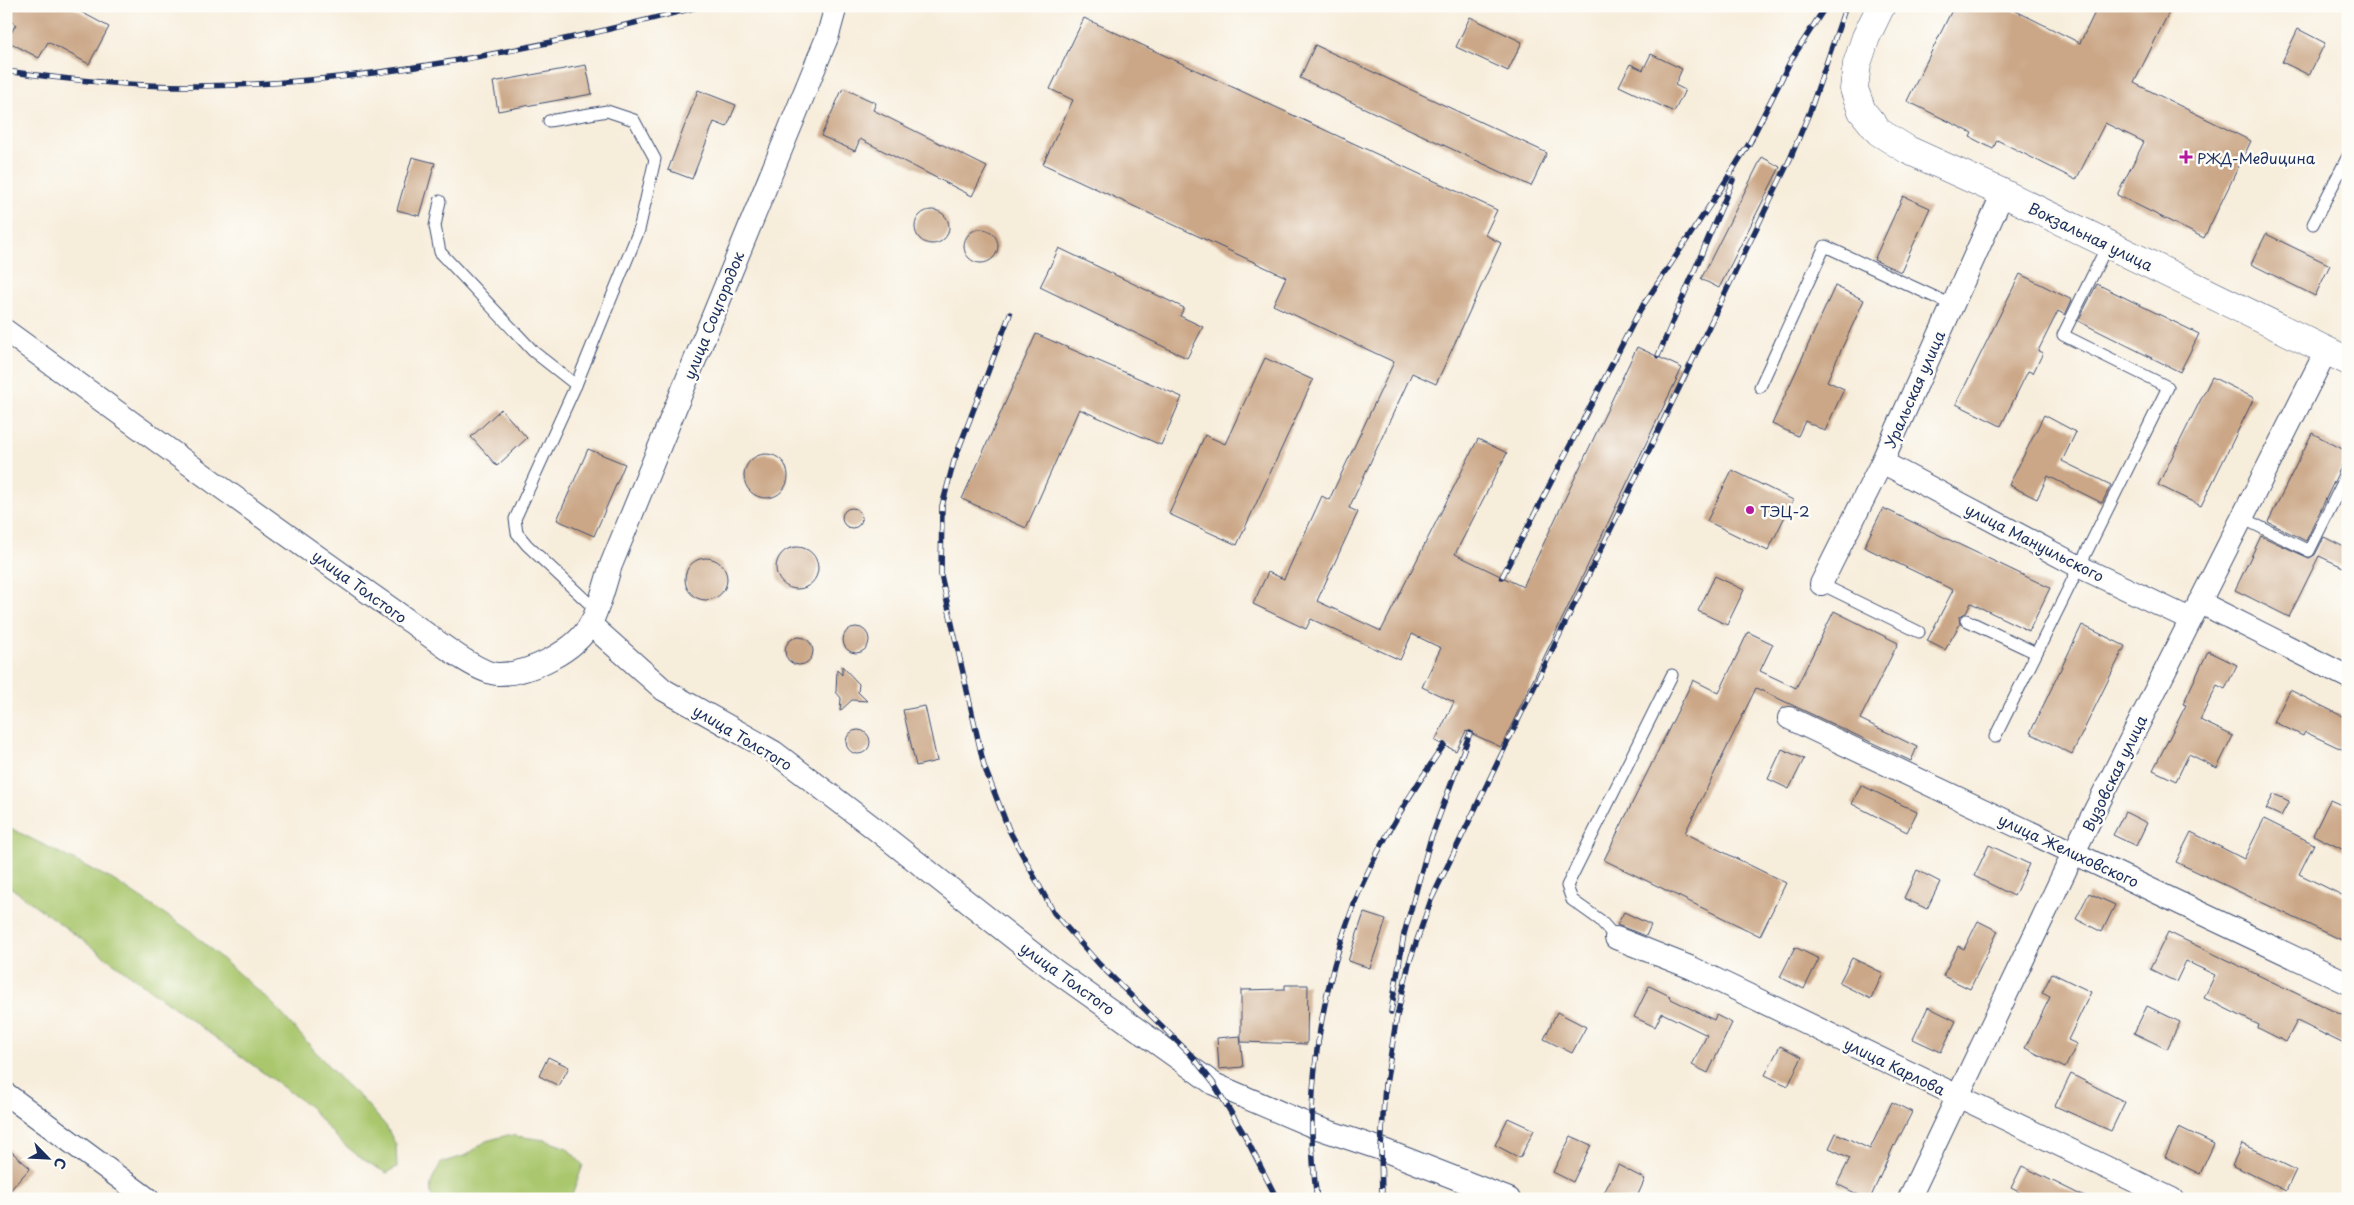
<svg xmlns="http://www.w3.org/2000/svg" width="2354" height="1205" font-family="'Playpen Sans',sans-serif">
  <style>
    .green { fill: #aac76e; stroke: #627b66 }
    .building { fill: #cba787 }
    .lines { fill: none; stroke-linecap: round; stroke-linejoin: round }
    .lane-casing { stroke: #3c4c71; stroke-width: 13 }
    .street-casing { stroke: #3c4c71; stroke-width: 24 }
    .secondary-casing { stroke: #3c4c71; stroke-width: 29 }
    .lane { stroke: #fff; stroke-width: 11 }
    .street { stroke: #fff; stroke-width: 22 }
    .secondary { stroke: #fff; stroke-width: 28 }
    .rail-casing { stroke: #1b2f5e; stroke-width: 5.5 }
    .rail { stroke: #fdfcf7; stroke-width: 4; stroke-dasharray: 11; stroke-linecap: butt }
    .poi-dot { fill: #b5179e; stroke: #fdfcf7; stroke-width: 2 }
    .labels { text-anchor: middle; dominant-baseline: central; stroke-width: 5; stroke-linejoin: round; paint-order: stroke }
    .poi-label { font-size: 15px; fill: #1b2f5e; stroke: #fdfcf7; text-anchor: start }
    .street-label { font-size: 15px; fill: #1b2f5e; stroke: #fdfcf7 }
  </style>
  <rect width="100%" height="100%" fill="#fdfcf7"/>
  <filter id="ink" filterUnits="userSpaceOnUse"><feTurbulence type="fractalNoise" baseFrequency=".02" numOctaves="2"/><feDisplacementMap in="SourceGraphic" scale="10" xChannelSelector="R" yChannelSelector="G"/><feConvolveMatrix kernelMatrix="1 2 1 2 8 2 1 2 1" color-interpolation-filters="sRGB"/></filter>
  <filter id="wash" filterUnits="userSpaceOnUse"><feTurbulence type="fractalNoise" baseFrequency=".0096" numOctaves="4" result="noise"/><feDisplacementMap in="SourceGraphic" scale="20" xChannelSelector="R" yChannelSelector="G"/><feGaussianBlur stdDeviation="1.12" result="paint"/><feColorMatrix in="noise" values="0 0 0 0 0 0 0 0 0 0 0 0 0 0 0 0 0 1.4 0 .05"/><feComposite in="paint" operator="in"/></filter>
  <g filter="url(#wash)">
    <rect width="100%" height="100%" fill="#f7eddb"/>
    <g class="green">
      <path d="M 6,826 L 113,880 L 189,930 L 272,1003 L 340,1079 L 363,1100 L 386,1126 L 396,1145 L 397,1167 L 387,1173 C 355,1158 332,1135 310,1107 L 6,884 Z"/>
      <path d="M 508,1135 L 545,1140 L 567,1148 L 583,1165 L 571,1198 L 433,1199 C 426,1186 435,1174 441,1163 L 467,1155 L 486,1141 Z"/>
    </g>
    <g id="blocks">
      <g class="building">
        <polygon points="6,6 70,6 109,27 89,64 48,42 39,58 7,41 16,24 6,19"/>
        <polygon points="1954,6 2006,6 2080,43 2098,6 2172,6 2134,83 2251,141 2204,238 2117,195 2144,142 2105,123 2076,180 1997,140 1993,149 1970,137 1972,133 1907,101"/>
        <polygon points="1470,17 1522,42 1508,71 1456,47"/>
        <polygon points="1084,18 1497,210 1485,235 1501,243 1436,384 1412,373 1349,508 1358,512 1317,601 1381,631 1478,439 1507,453 1455,554 1523,587 1637,347 1682,368 1501,747 1466,731 1456,751 1435,741 1454,702 1422,687 1441,648 1412,634 1400,660 1311,619 1306,629 1253,604 1268,572 1284,579 1322,496 1329,500 1394,362 1273,305 1286,277 1043,164 1073,100 1050,89"/>
        <polygon points="2298,29 2325,43 2309,75 2282,62"/>
        <polygon points="1315,45 1547,153 1531,186 1300,78"/>
        <polygon points="1651,54 1682,69 1675,85 1685,90 1674,112 1619,86 1630,64 1643,70"/>
        <polygon points="586,65 592,94 498,111 493,82"/>
        <polygon points="843,88 876,103 873,110 987,167 972,196 860,139 855,151 821,136"/>
        <polygon points="698,90 736,105 727,127 714,122 692,179 668,170"/>
        <polygon points="412,157 435,163 420,216 397,210"/>
        <polygon points="1762,157 1780,167 1719,288 1701,279"/>
        <polygon points="1903,196 1930,208 1901,272 1874,260"/>
        <circle cx="932" cy="227" r="17"/>
        <circle cx="981" cy="246" r="17"/>
        <polygon points="2266,234 2330,265 2315,296 2251,264"/>
        <polygon points="1059,248 1184,308 1180,316 1203,327 1187,358 1040,287"/>
        <polygon points="2020,274 2072,300 2065,315 2058,311 2038,351 2043,353 2033,373 2028,371 2001,426 1956,404"/>
        <polygon points="2097,284 2199,334 2180,372 2078,321"/>
        <polygon points="1835,286 1864,300 1827,381 1844,389 1825,431 1805,421 1798,436 1772,424"/>
        <polygon points="1036,334 1182,397 1161,445 1079,409 1026,528 962,499"/>
        <polygon points="1265,358 1313,380 1237,545 1169,514 1205,435 1225,444"/>
        <polygon points="2212,377 2254,398 2201,506 2158,485"/>
        <polygon points="501,409 527,438 497,466 471,437"/>
        <polygon points="2044,415 2076,432 2062,461 2111,485 2102,503 2048,476 2037,499 2009,485"/>
        <polygon points="2312,433 2348,452 2306,541 2268,522"/>
        <polygon points="588,449 625,464 594,536 557,520"/>
        <circle cx="766" cy="476" r="22"/>
        <polygon points="1732,470 1793,500 1768,551 1707,521"/>
        <circle cx="852" cy="518" r="10"/>
        <polygon points="1883,508 2050,588 2029,631 1971,603 1966,613 1959,616 1960,624 1945,650 1927,641 1953,590 1864,547"/>
        <polygon points="2261,536 2309,558 2315,555 2324,537 2348,549 2348,557 2343,567 2319,556 2289,617 2235,590"/>
        <circle cx="797" cy="568" r="21"/>
        <circle cx="706" cy="579" r="21"/>
        <polygon points="1715,576 1744,590 1727,625 1698,611"/>
        <polygon points="1834,611 1898,643 1860,719 1917,747 1911,761 1756,688 1685,833 1786,883 1760,936 1604,860 1693,680 1719,693 1748,632 1773,644 1760,671 1796,688"/>
        <polygon points="2082,625 2125,646 2072,754 2030,733"/>
        <circle cx="856" cy="640" r="13"/>
        <circle cx="799" cy="651" r="14"/>
        <polygon points="2208,651 2237,665 2225,689 2217,685 2200,720 2233,736 2217,768 2189,754 2176,781 2153,770 2186,705 2183,704"/>
        <polygon points="842,666 859,684 858,692 867,701 852,700 840,711 841,698 836,692 837,670 842,675"/>
        <polygon points="2290,690 2348,719 2348,752 2305,732 2303,736 2274,722"/>
        <polygon points="925,706 937,761 916,766 903,710"/>
        <circle cx="858" cy="742" r="12"/>
        <polygon points="1782,749 1804,759 1789,789 1768,779"/>
        <polygon points="1861,785 1917,812 1907,832 1852,804"/>
        <polygon points="2274,794 2289,801 2281,816 2266,809"/>
        <polygon points="2330,800 2348,808 2348,852 2313,835"/>
        <polygon points="2125,812 2147,823 2136,846 2113,835"/>
        <polygon points="2264,819 2314,844 2299,874 2348,898 2348,943 2176,862 2191,832 2244,859"/>
        <polygon points="1989,845 2029,864 2014,896 1974,876"/>
        <polygon points="1917,870 1940,882 1927,909 1904,898"/>
        <polygon points="2089,893 2115,905 2102,932 2076,919"/>
        <polygon points="1624,912 1651,925 1646,936 1617,925"/>
        <polygon points="1364,913 1386,920 1370,968 1348,961"/>
        <polygon points="1978,921 1998,931 1970,989 1943,976 1958,946 1964,949"/>
        <polygon points="2168,932 2348,1018 2348,1046 2297,1021 2286,1042 2258,1028 2259,1025 2204,998 2215,975 2186,961 2176,982 2150,969"/>
        <polygon points="1795,947 1819,959 1804,989 1780,977"/>
        <polygon points="1852,958 1883,973 1871,999 1839,983"/>
        <polygon points="2052,973 2091,992 2068,1040 2077,1044 2065,1068 2025,1048 2050,997 2042,993"/>
        <polygon points="1285,985 1308,985 1307,1044 1241,1042 1241,990 1285,989"/>
        <polygon points="1649,986 1670,996 1669,998 1714,1020 1716,1015 1732,1023 1708,1073 1692,1065 1707,1035 1662,1013 1655,1027 1634,1017"/>
        <polygon points="2147,1006 2180,1022 2167,1049 2134,1033"/>
        <polygon points="1928,1007 1956,1021 1941,1052 1913,1039"/>
        <polygon points="1557,1012 1586,1027 1572,1053 1544,1039"/>
        <polygon points="1240,1036 1243,1067 1219,1069 1217,1038"/>
        <polygon points="1780,1046 1802,1057 1788,1086 1765,1075"/>
        <polygon points="548,1057 569,1067 559,1086 539,1076"/>
        <polygon points="2071,1074 2125,1102 2111,1131 2055,1106"/>
        <polygon points="1892,1102 1912,1112 1895,1146 1894,1145 1870,1199 1867,1199 1837,1184 1850,1158 1829,1148 1836,1133 1870,1149"/>
        <polygon points="1508,1118 1534,1130 1520,1158 1495,1145"/>
        <polygon points="2179,1127 2214,1144 2200,1174 2165,1157"/>
        <polygon points="1571,1136 1591,1145 1573,1182 1553,1172"/>
        <polygon points="2242,1144 2296,1170 2286,1191 2232,1165"/>
        <polygon points="6,1147 30,1168 6,1195"/>
        <polygon points="1618,1165 1645,1179 1636,1199 1601,1199"/>
        <polygon points="2022,1166 2089,1199 2033,1199 2011,1188"/>
      </g>
    </g>
  </g>
  <g filter="url(#ink)">
    <use href="#blocks" fill-opacity="0" stroke="#3c4c71" stroke-width="1"/>
    <g class="lines">
      <g class="lane-casing">
        <g id="lane">
          <polyline points="549,121 607,111 634,120 655,159 639,230 576,385 515,519 517,533 527,545 595,609"/>
          <polyline points="440,201 435,226 440,252 534,352 576,385"/>
          <polyline points="2313,224 2348,156"/>
          <polyline points="1760,387 1825,246 1952,305"/>
          <polyline points="2242,518 2309,551 2348,472"/>
          <polyline points="1821,584 1919,632"/>
          <polyline points="1966,620 2036,653"/>
          <polyline points="1995,737 2168,387 2063,335 2108,244"/>
          <polyline points="1616,938 1600,920 1572,900 1567,886 1672,675"/>
        </g>
      </g>
      <g class="street-casing">
        <g id="street">
          <path d="M 6,331 C 140,428 273,527 409,621 C 428,634 478,675 499,674 C 529,674 576,651 591,623 C 600,606 605,584 611,565 L 828,35 L 836,6"/>
          <polyline points="1882,462 2078,566 2190,619"/>
          <polyline points="1821,584 1882,462 2003,193"/>
          <polyline points="2199,602 2348,677"/>
          <polyline points="590,624 664,690 774,752 870,825 1050,967 1214,1084 1312,1126 1381,1149 1509,1199"/>
          <polyline points="1789,718 2348,983"/>
          <polyline points="1616,938 1692,968 2172,1199"/>
          <polyline points="6,1094 148,1199"/>
          <polyline points="1909,1199 2074,852 2326,351"/>
        </g>
      </g>
      <g class="secondary-casing">
        <polyline id="secondary" points="1881,6 1866,37 1857,64 1854,89 1862,111 1879,132 1908,150 2003,193 2348,361"/>
      </g>
      <use href="#lane" class="lane"/>
      <use href="#street" class="street"/>
      <use href="#secondary" class="secondary"/>
      <g class="rail-casing">
        <g id="rail">
          <path d="M 6,71 C 69,80 134,87 198,86 C 365,84 540,49 701,6"/>
          <polyline points="1749,144 1791,60 1826,6"/>
          <polyline points="1010,314 954,461 942,506 941,575 984,766 1009,830 1054,913 1099,964 1192,1056 1214,1084 1245,1136 1277,1199"/>
          <polyline points="1658,356 1733,180"/>
          <polyline points="1502,577 1640,310 1720,190 1752,139"/>
          <polyline points="1391,1012 1404,934 1430,841 1470,733"/>
          <polyline points="1385,1091 1396,1021 1409,963 1431,900 1790,159 1810,111 1846,6"/>
          <path d="M 1317,1199 C 1303,1101 1319,996 1354,904 C 1376,848 1409,795 1444,745"/>
          <polyline points="1382,1199 1381,1149 1385,1084"/>
        </g>
      </g>
      <use href="#rail" class="rail"/>
    </g>
  </g>
  <g class="poi-dot">
    <path d="M2183.5 149.5h5v5h5v5h-5v5h-5v-5h-5v-5h5z"/>
    <circle cx="1750" cy="510" r="5"/>
  </g>
  <g class="labels">
    <g class="poi-label">
      <text x="2197" y="157">РЖД-Медицина</text>
      <text x="1760" y="510">ТЭЦ-2</text>
    </g>
    <g class="street-label">
      <text transform="translate(2091 236) rotate(26)">Вокзальная улица</text>
      <text transform="translate(713 315) rotate(-68)">улица Соцгородок</text>
      <text transform="translate(1914 389) rotate(-66)">Уральская улица</text>
      <text transform="translate(2035 542) rotate(27)">улица Мануильского</text>
      <text transform="translate(360 586) rotate(36)">улица Толстого</text>
      <text transform="translate(743 737) rotate(31)">улица Толстого</text>
      <text transform="translate(2114 773) rotate(-64)">Вузовская улица</text>
      <text transform="translate(2069 850) rotate(25)">улица Желиховского</text>
      <text transform="translate(1068 978) rotate(36)">улица Толстого</text>
      <text transform="translate(1895 1066) rotate(26)">улица Карлова</text>
    </g>
  </g>
  <rect width="2354" height="1205" fill="none" stroke="#fdfcf7" stroke-width="25"/>
  <g transform="translate(48 1158) rotate(114)" stroke="#fdfcf7" stroke-width="4" paint-order="stroke">
  <path d="M0-4L9 19L0 12L-9 19Z" fill="#1b2f5e"/>
  <text y="-8" font-size="14" font-weight="bold" text-anchor="middle" fill="#1b2f5e">С</text>
  </g>
</svg>
